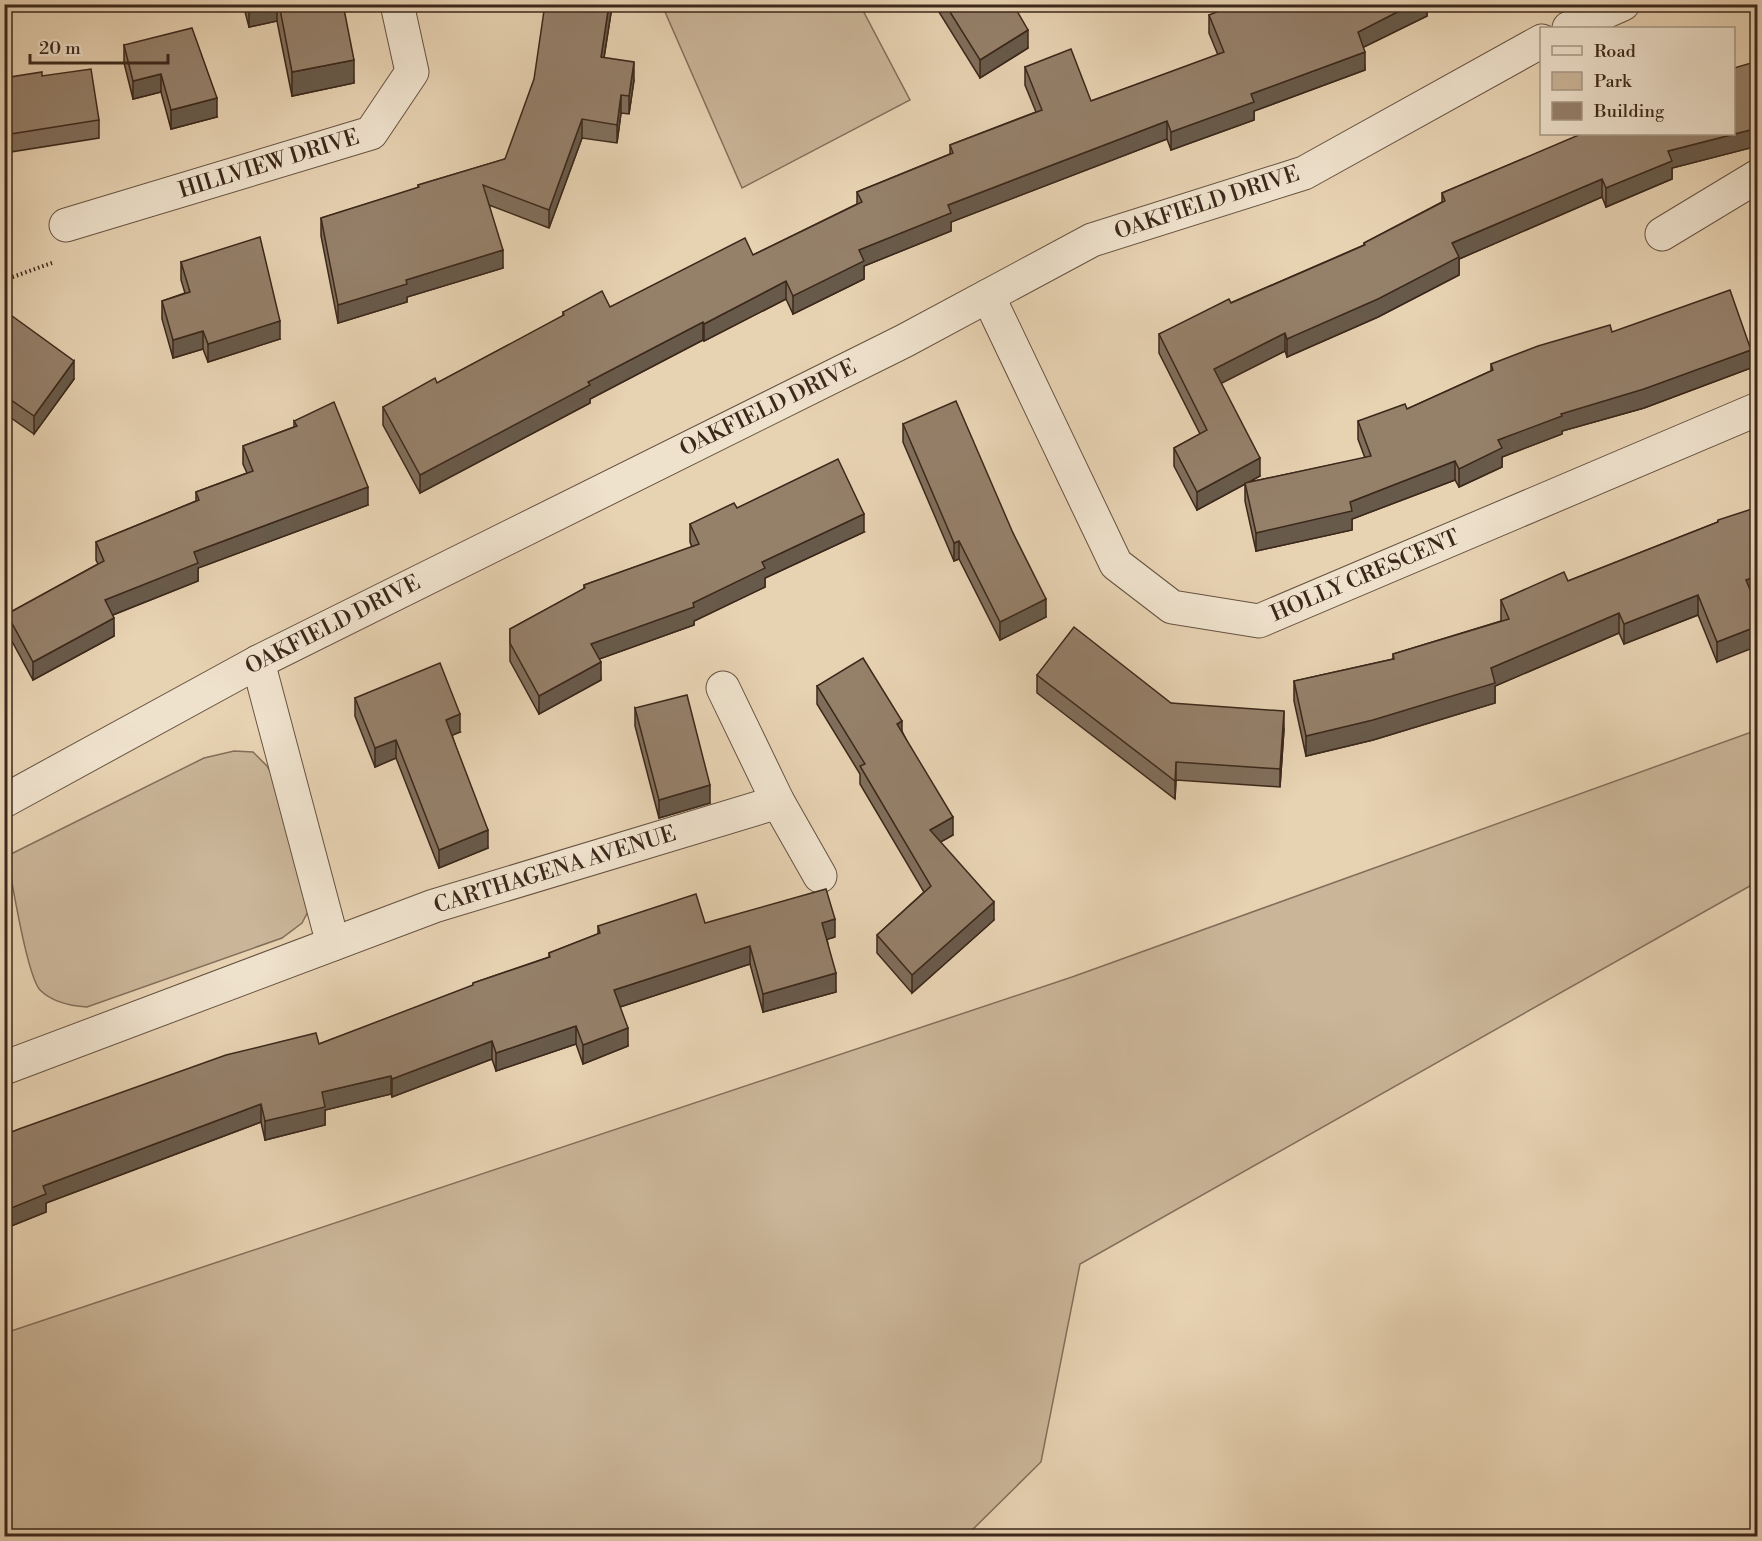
<svg xmlns="http://www.w3.org/2000/svg" width="1762" height="1541" font-family="'Libre Bodoni',serif">
  <style>
    .green { fill: #cab598; stroke: #836e5a; stroke-width: 1.5 }
    .lines { fill: none; stroke-linecap: round; stroke-linejoin: round }
    .minor-casing { stroke: #675241; stroke-width: 35 }
    .path { stroke: #3c281b; stroke-width: 4; stroke-dasharray: 1.5 3; stroke-linecap: butt }
    .minor { stroke: #efe2cd; stroke-width: 33 }
    .wall { fill: #806e5b; stroke: #3c281b; stroke-width: 1.5 }
    .shaded-wall { fill: #685a4a; stroke: #3c281b; stroke-width: 1.5 }
    .building { fill: #95806a; stroke: #3c281b; stroke-width: 1.5 }
    .labels { text-anchor: middle; dominant-baseline: central; stroke-width: 4.5; stroke-linejoin: round; paint-order: stroke }
    .street-label { font-size: 22px; fill: #3c281b; stroke: #efe2cd }
  </style>
  <rect width="100%" height="100%" fill="#e7d2b2"/>
  <filter id="stains"><feTurbulence type="fractalNoise" baseFrequency=".00333" numOctaves="4"/><feColorMatrix values="0 0 0 0 .2 0 0 0 0 .09 0 0 0 0 .02 0 0 0 .5 -.17"/></filter>
  <radialGradient id="worn" r=".72"><stop offset=".6" stop-color="#630" stop-opacity="0"/><stop offset="1" stop-color="#630" stop-opacity=".3"/></radialGradient>
  <g class="green">
    <polygon points="662,5 860,5 910,100 742,188"/>
    <polygon points="1757,730 1757,882 1080,1264 1041,1462 966,1536 5,1536 5,1333 1072,977"/>
    <path d="M 234,751 L 253,752 L 267,766 L 294,813 L 312,904 L 302,923 L 282,938 L 87,1007 C 71,1006 53,1003 40,990 C 27,976 12,881 7,856 L 204,758 Z"/>
  </g>
  <g class="lines">
    <g class="minor-casing">
      <g id="minor">
        <polyline points="1569,28 1623,4"/>
        <polyline points="66,225 371,133 412,72 397,4"/>
        <polyline points="1662,234 1758,176"/>
        <polyline points="988,296 1116,564 1172,607 1259,621 1758,409"/>
        <polyline points="258,662 333,944"/>
        <polyline points="723,688 778,802 820,876"/>
        <polyline points="4,801 258,662 904,341 1092,240 1304,173 1542,41"/>
        <polyline points="4,1068 434,906 778,802"/>
      </g>
    </g>
    <polyline class="path" points="4,280 52,263"/>
    <use href="#minor" class="minor"/>
  </g>
  <g class="wall">
    <polygon points="243,4 343,4 354,83 292,96 277,21 249,27"/>
    <polygon points="611,4 611,13 604,58 634,80 629,114 621,113 617,143 582,138 549,228 489,205 503,268 407,297 407,302 338,323 321,236 321,218 418,188 418,185 505,159"/>
    <polygon points="934,4 1013,4 1028,48 980,78"/>
    <polygon points="1427,4 1427,16 1363,47 1365,70 1254,111 1254,120 1171,150 1167,139 951,222 951,231 864,266 864,279 793,314 786,299 704,341 703,340 590,399 590,403 420,493 383,425 383,407 437,383 563,316 563,312 610,307 753,255 857,204 857,192 950,154 950,145 1036,112 1025,85 1025,67 1091,101 1218,55 1209,33 1209,15"/>
    <polygon points="124,45 217,117 171,129 161,92 133,99 124,63"/>
    <polygon points="1758,61 1758,146 1672,168 1672,179 1606,207 1602,197 1459,259 1459,275 1378,317 1287,357 1285,351 1221,383 1260,476 1249,482 1365,458 1358,439 1358,421 1407,409 1491,371 1491,364 1612,332 1751,368 1644,408 1562,431 1562,434 1502,457 1502,467 1459,487 1455,480 1352,519 1352,530 1256,551 1245,501 1245,484 1197,510 1174,466 1174,448 1200,434 1159,353 1159,334 1364,245 1364,243 1442,202 1442,193"/>
    <polygon points="42,76 99,120 99,138 4,153 4,78"/>
    <polygon points="181,262 280,339 208,362 203,349 173,358 162,319 162,301 185,293 181,280"/>
    <polygon points="4,318 74,379 34,434 4,413"/>
    <polygon points="294,421 368,505 198,568 198,581 113,615 114,636 33,680 7,632 7,614 98,564 96,560 96,542 196,501 196,492 247,473 243,464 243,446 294,427"/>
    <polygon points="903,424 1013,533 1046,617 1000,640 959,559 954,561 903,442"/>
    <polygon points="737,508 864,532 765,578 765,587 694,621 694,625 599,659 601,680 539,714 510,661 510,629 584,589 584,585 692,547 690,542 690,524"/>
    <polygon points="1718,520 1753,597 1717,662 1698,615 1624,644 1619,633 1495,686 1495,703 1373,740 1306,756 1294,701 1294,681 1393,659 1393,654 1501,621 1501,600 1568,581 1718,522"/>
    <polygon points="1037,675 1171,703 1284,729 1280,787 1176,780 1175,799 1037,693"/>
    <polygon points="817,686 902,731 953,835 940,842 994,920 912,993 877,953 877,935 924,892 860,784 860,774 817,704"/>
    <polygon points="355,698 460,732 452,735 488,848 439,868 396,758 375,767 355,716"/>
    <polygon points="635,708 710,803 659,818 635,726"/>
    <polygon points="705,923 835,937 827,939 836,992 763,1012 750,964 620,1007 628,1046 583,1064 576,1044 496,1071 492,1059 392,1097 391,1094 325,1110 325,1125 265,1140 261,1122 46,1203 46,1212 4,1229 4,1135 319,1044 473,986 473,983 549,957 549,953 598,934 598,926"/>
  </g>
  <g class="shaded-wall">
    <polygon points="249,4 277,4 277,21 249,27"/>
    <polygon points="609,4 611,4 611,13 601,76 601,57"/>
    <polygon points="1413,4 1427,4 1427,16 1358,50 1358,32"/>
    <polygon points="1028,30 1028,48 980,78 980,60"/>
    <polygon points="1365,52 1365,70 1254,111 1254,120 1171,150 1171,132 1251,94"/>
    <polygon points="354,60 354,83 292,96 292,72"/>
    <polygon points="634,62 634,80 629,114 629,96"/>
    <polygon points="161,74 161,92 133,99 133,81"/>
    <polygon points="621,95 621,113 617,143 617,125"/>
    <polygon points="217,98 217,117 171,129 171,110"/>
    <polygon points="582,119 582,138 549,228 549,210"/>
    <polygon points="1167,121 1167,139 951,222 951,231 864,266 864,279 793,314 793,296 859,250 948,205"/>
    <polygon points="1758,128 1758,146 1672,168 1672,179 1606,207 1606,188 1668,151"/>
    <polygon points="1602,179 1602,197 1459,259 1459,275 1378,317 1287,357 1287,339 1452,243"/>
    <polygon points="503,250 503,268 407,297 407,302 338,323 338,305 406,280"/>
    <polygon points="786,281 786,299 704,341 704,324"/>
    <polygon points="280,321 280,339 208,362 208,344"/>
    <polygon points="703,322 703,340 590,399 590,403 420,493 420,475 588,382"/>
    <polygon points="203,331 203,349 173,358 173,340"/>
    <polygon points="1285,333 1285,351 1214,387 1214,369"/>
    <polygon points="1751,350 1751,368 1644,408 1562,431 1562,434 1502,457 1502,467 1459,487 1459,469 1498,440 1561,414"/>
    <polygon points="74,361 74,379 34,434 34,416"/>
    <polygon points="1260,458 1260,476 1197,510 1197,492"/>
    <polygon points="1455,461 1455,480 1352,519 1352,530 1256,551 1256,533 1350,502"/>
    <polygon points="368,487 368,505 198,568 198,581 105,618 105,600 194,552"/>
    <polygon points="864,514 864,532 765,578 765,587 694,621 694,625 591,662 591,644 693,603 762,562"/>
    <polygon points="959,541 959,559 954,561 954,543"/>
    <polygon points="1758,576 1758,596 1746,600 1746,580"/>
    <polygon points="1698,595 1698,615 1624,644 1624,624"/>
    <polygon points="1046,599 1046,617 1000,640 1000,622"/>
    <polygon points="1619,613 1619,633 1495,686 1495,703 1373,740 1306,756 1306,736 1491,668"/>
    <polygon points="114,618 114,636 33,680 33,662"/>
    <polygon points="1758,626 1758,646 1717,662 1717,642"/>
    <polygon points="601,662 601,680 539,714 539,696"/>
    <polygon points="1284,711 1284,729 1280,787 1280,769"/>
    <polygon points="460,714 460,732 446,738 446,720"/>
    <polygon points="902,721 902,739 897,724"/>
    <polygon points="396,740 396,758 375,767 375,748"/>
    <polygon points="1176,762 1176,780 1175,799 1175,781"/>
    <polygon points="710,785 710,803 659,818 659,800"/>
    <polygon points="953,817 953,835 930,848 930,830"/>
    <polygon points="488,830 488,848 439,868 439,850"/>
    <polygon points="994,902 994,920 912,993 912,975"/>
    <polygon points="835,919 835,937 822,941 822,923"/>
    <polygon points="750,946 750,964 614,1009 614,990"/>
    <polygon points="836,973 836,992 763,1012 763,994"/>
    <polygon points="576,1026 576,1044 496,1071 496,1053"/>
    <polygon points="628,1028 628,1046 583,1064 583,1045"/>
    <polygon points="492,1041 492,1059 392,1097 392,1079"/>
    <polygon points="391,1076 391,1094 325,1110 325,1125 265,1140 265,1121 322,1092"/>
    <polygon points="261,1104 261,1122 46,1203 46,1212 4,1229 4,1211 43,1186"/>
  </g>
  <g class="building">
    <polygon points="279,4 343,4 354,60 292,72"/>
    <polygon points="545,4 609,4 601,57 634,62 629,96 621,95 617,125 582,119 549,210 483,185 503,250 406,280 407,284 338,305 321,218 419,187 418,185 505,159 534,79"/>
    <polygon points="945,4 1013,4 1028,30 980,60"/>
    <polygon points="1237,4 1413,4 1358,32 1365,52 1251,94 1254,102 1171,132 1167,121 948,205 951,213 859,250 864,261 793,296 786,281 704,324 703,322 588,382 590,385 420,475 383,407 435,378 437,383 564,315 563,312 602,291 610,307 745,238 753,255 862,202 857,192 953,153 950,145 1042,110 1025,67 1071,49 1091,101 1224,52 1209,15"/>
    <polygon points="192,28 217,98 171,110 161,74 133,81 124,45"/>
    <polygon points="1758,61 1758,128 1668,151 1672,161 1606,188 1602,179 1452,243 1459,257 1378,299 1287,339 1285,333 1214,369 1260,458 1197,492 1174,448 1207,430 1159,334 1229,299 1231,303 1365,245 1364,243 1445,201 1442,193 1581,134 1734,134 1734,68"/>
    <polygon points="91,69 99,120 4,135 4,78 42,72 42,76"/>
    <polygon points="260,237 280,321 208,344 203,331 173,340 162,301 190,292 181,262"/>
    <polygon points="1730,290 1751,350 1644,389 1561,414 1562,416 1498,440 1502,448 1459,469 1455,461 1350,502 1352,511 1256,533 1245,483 1371,456 1358,421 1405,404 1407,409 1493,370 1491,364 1538,346 1610,325 1612,332"/>
    <polygon points="8,313 74,361 34,416 4,395 4,371 7,368 4,366 4,318"/>
    <polygon points="956,401 1013,533 1046,599 1000,622 959,541 954,543 903,424"/>
    <polygon points="334,402 368,487 194,552 198,563 105,600 114,618 33,662 7,614 104,561 96,542 199,500 196,492 253,471 243,446 297,426 294,421"/>
    <polygon points="838,459 864,514 762,562 765,568 693,603 694,607 591,644 601,662 539,696 510,643 510,629 585,588 584,585 699,544 690,524 734,503 737,508"/>
    <polygon points="1758,507 1758,576 1746,580 1758,609 1758,626 1717,642 1698,595 1624,624 1619,613 1491,668 1495,683 1373,720 1306,736 1294,681 1394,659 1393,654 1509,619 1501,600 1564,572 1568,581 1718,522 1718,520"/>
    <polygon points="1074,627 1171,703 1284,711 1280,769 1176,762 1175,781 1037,675"/>
    <polygon points="863,658 902,721 897,724 953,817 930,830 994,902 912,975 877,935 931,886 860,766 865,764 817,686"/>
    <polygon points="440,663 460,714 446,720 488,830 439,850 396,740 375,748 355,698"/>
    <polygon points="687,695 710,785 659,800 635,708"/>
    <polygon points="826,889 835,919 822,923 836,973 763,994 750,946 614,990 628,1028 583,1045 576,1026 496,1053 492,1041 392,1079 391,1076 322,1092 325,1107 265,1121 261,1104 43,1186 46,1194 4,1211 4,1135 19,1129 226,1055 316,1033 319,1044 473,985 473,983 550,957 549,953 600,933 598,926 696,894 705,923"/>
  </g>
  <g class="labels">
    <g class="street-label">
      <text transform="translate(269 164) rotate(-17)">HILLVIEW DRIVE</text>
      <text transform="translate(1207 203) rotate(-18)">OAKFIELD DRIVE</text>
      <text transform="translate(768 408) rotate(-26)">OAKFIELD DRIVE</text>
      <text transform="translate(1365 576) rotate(-23)">HOLLY CRESCENT</text>
      <text transform="translate(333 625) rotate(-27)">OAKFIELD DRIVE</text>
      <text transform="translate(555 870) rotate(-17)">CARTHAGENA AVENUE</text>
    </g>
  </g>
  <rect width="1762" height="1541" fill="none" stroke="#e7d2b2" stroke-width="24"/>
  <rect x="6" y="6" width="1750" height="1529" fill="none" stroke="#3c281b" stroke-width="3"/>
  <rect x="12" y="12" width="1738" height="1517" fill="none" stroke="#3c281b" stroke-width="1.5"/>
  <rect x="1540" y="27" width="195" height="108" fill="#efe2cd" stroke="#a79886" stroke-width="1.5"/>
  <rect x="1552" y="46" width="30" height="9" fill="#efe2cd" stroke="#a79886" stroke-width="1.5"/>
  <text x="1594" y="57" font-size="18" fill="#3c281b">Road</text>
  <rect x="1552" y="72" width="30" height="18" fill="#cab598" stroke="#a79886" stroke-width="1.5"/>
  <text x="1594" y="87" font-size="18" fill="#3c281b">Park</text>
  <rect x="1552" y="102" width="30" height="18" fill="#95806a" stroke="#a79886" stroke-width="1.5"/>
  <text x="1594" y="117" font-size="18" fill="#3c281b">Building</text>
  <path d="M30 54v9h138v-9" fill="none" stroke="#3c281b" stroke-width="3"/>
  <text x="39" y="54" font-size="18" fill="#3c281b" stroke="#efe2cd" stroke-width="4.5" paint-order="stroke">20 m</text>
  <rect width="100%" height="100%" filter="url(#stains)"/>
  <rect width="100%" height="100%" fill="url(#worn)"/>
</svg>
